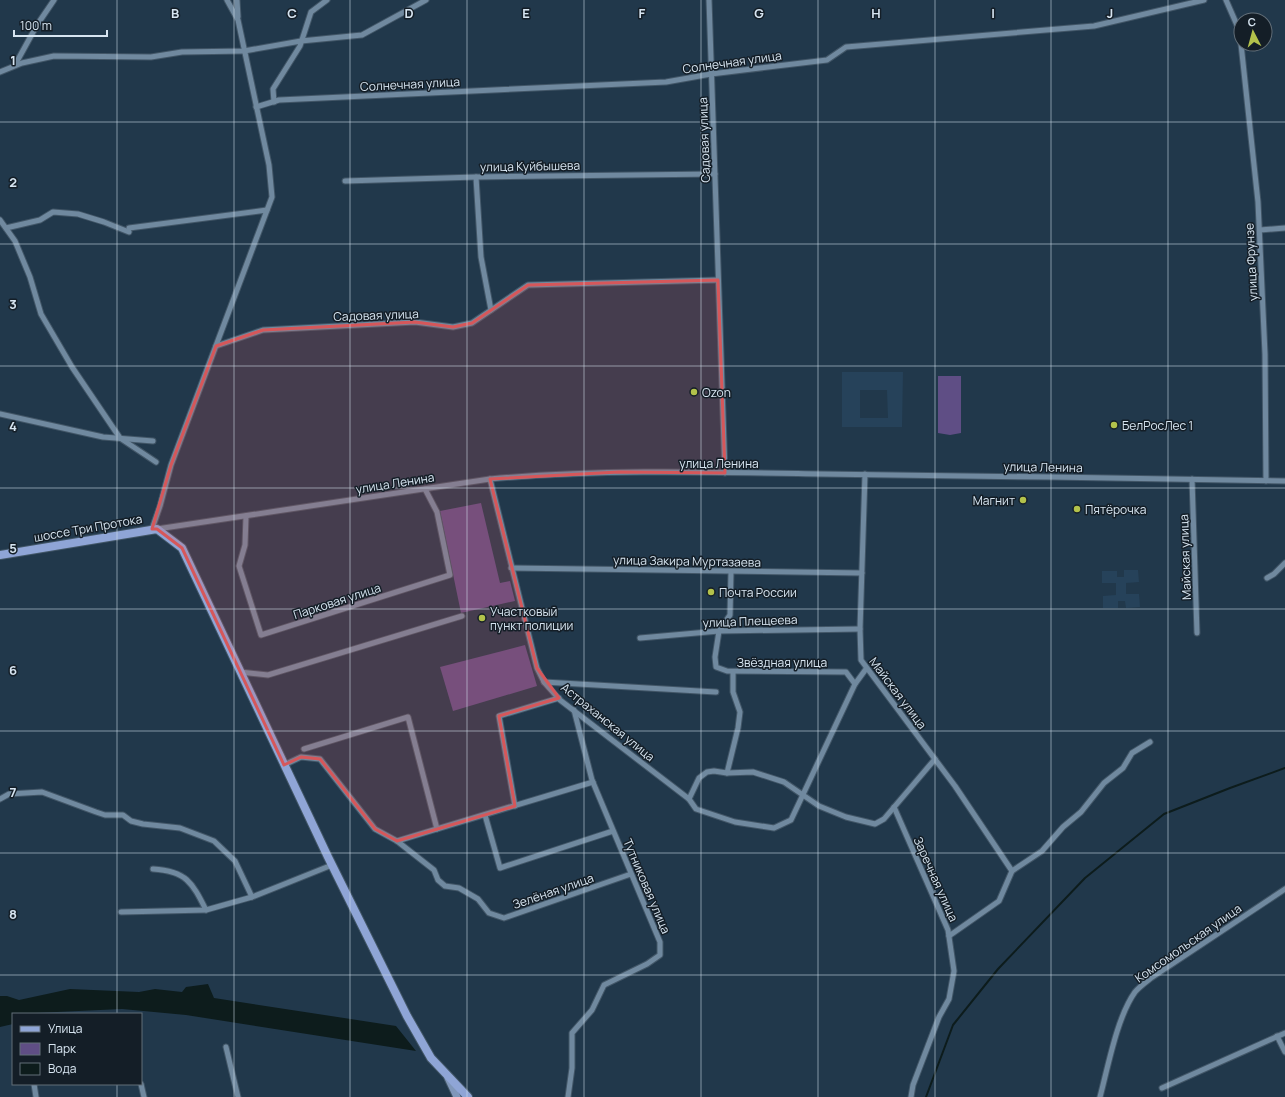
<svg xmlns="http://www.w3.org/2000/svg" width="1285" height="1097" font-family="Manrope,sans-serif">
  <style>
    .built { fill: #26425a; fill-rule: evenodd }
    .green { fill: #5f4e85 }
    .water { fill: #0d1c1c }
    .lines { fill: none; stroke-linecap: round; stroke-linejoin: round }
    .stream { stroke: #0d1c1c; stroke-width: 2 }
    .street-casing { stroke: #425667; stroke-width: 7 }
    .secondary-casing { stroke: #425667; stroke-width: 9 }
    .primary-casing { stroke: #425667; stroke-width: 10 }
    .street { stroke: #70899f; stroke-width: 5 }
    .secondary { stroke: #8097ba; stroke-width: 7 }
    .primary { stroke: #8fa5d6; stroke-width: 8 }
    .marked { fill: #d6575a; fill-opacity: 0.2; stroke: #d6575a; stroke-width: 3; stroke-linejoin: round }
    .grid { fill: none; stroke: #d7e5f1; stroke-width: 1; stroke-opacity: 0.55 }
    .poi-dot { fill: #b3c24b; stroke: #141e27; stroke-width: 1.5 }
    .labels { text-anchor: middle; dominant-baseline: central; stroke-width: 3; stroke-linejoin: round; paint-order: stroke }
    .street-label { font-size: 12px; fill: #d7e5f1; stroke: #141e27 }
    .poi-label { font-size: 12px; fill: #d7e5f1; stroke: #141e27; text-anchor: start }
    .grid-label { font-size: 13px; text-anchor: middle; font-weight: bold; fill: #d7e5f1; stroke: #141e27; stroke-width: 3; stroke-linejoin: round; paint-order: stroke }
  </style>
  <rect width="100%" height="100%" fill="#21384b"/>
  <g class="built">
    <path d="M 842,372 L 903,372 L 902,427 L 842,427 ZM 860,390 L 887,390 L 888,418 L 860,418 Z"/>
    <polygon points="1124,570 1138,570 1139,582 1126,583 1126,594 1139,594 1140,607 1126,608 1125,601 1118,601 1118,608 1103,608 1103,596 1116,595 1116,583 1102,583 1102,571 1117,571 1117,577 1124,577"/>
  </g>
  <g class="green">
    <polygon points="938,376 961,376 961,433 950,435 938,433"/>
    <polygon points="481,503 500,583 510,581 515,601 461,613 440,511"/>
    <polygon points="525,645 537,686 453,711 440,667"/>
  </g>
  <polygon class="water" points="208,984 214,998 396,1026 416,1051 186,1015 122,1009 13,1014 13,1024 0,1027 0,996 7,996 19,1000 70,989 139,992 155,989 182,992 186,987"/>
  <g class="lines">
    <polyline class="stream" points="926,1097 953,1025 998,969 1085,878 1164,814 1230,788 1285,768"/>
    <g class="street-casing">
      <g id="street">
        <polyline points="237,0 238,17"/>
        <polyline points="709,0 725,473"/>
        <polyline points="1226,0 1240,32 1241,41"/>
        <polyline points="1241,44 1258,202 1265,354 1266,481"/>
        <polyline points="15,65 37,25 54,0"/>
        <polyline points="0,72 22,63 54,56 151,57 182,52 244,51 301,41 362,35 426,0"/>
        <polyline points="274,102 273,89 300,46 311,12 327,0"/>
        <polyline points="256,107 279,100 666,82 711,74 827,60 846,47 1094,26 1204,0"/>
        <polyline points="476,177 481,257 491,310"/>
        <polyline points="345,181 476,177 715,174"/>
        <polyline points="0,220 15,241 30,277 41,314 72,367 120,438 156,462"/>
        <polyline points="6,228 40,220 53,212 78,214 104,222 129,232"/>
        <polyline points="129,228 267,210"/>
        <polyline points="1260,230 1285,228"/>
        <polyline points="216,346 263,330 415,322 453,327 472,323 528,285 718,280"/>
        <polyline points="0,414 103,437 153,441"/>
        <polyline points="865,474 860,629 861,660 955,786 1012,871"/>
        <polyline points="490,479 537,668 544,682 560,700 689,799 696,809 735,822 774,828 791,820 855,684 866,669"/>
        <polyline points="1192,479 1197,633"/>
        <polyline points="246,516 245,545 239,566 261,635 450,575 437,512 425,489"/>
        <polyline points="152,529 160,506 171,465 272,197 269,165 238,20 227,0"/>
        <path d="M 157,529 L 490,479 C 600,469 711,472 821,474 C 976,476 1130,478 1285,481"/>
        <polyline points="511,568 862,573"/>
        <polyline points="731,572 730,615 719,631 715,657 716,667 727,671 846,672 855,684"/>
        <polyline points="1267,578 1274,574 1285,563"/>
        <polyline points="640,638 719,631 860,629"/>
        <polyline points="240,672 268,675 462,616"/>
        <polyline points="544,682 716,692"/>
        <polyline points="304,749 408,717 437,829"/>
        <polyline points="284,765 301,757 320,759 375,829 397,841 434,870 438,880 445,886 459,888 478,899 489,913 504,918 631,874"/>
        <polyline points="727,773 738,728 740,712 733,692 733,672"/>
        <polyline points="0,799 9,794 42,792 96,812 105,815 123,815 131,821 143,824 180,828 214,841 235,861 252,897"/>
        <polyline points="689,799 699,778 707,772 714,771 727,773 753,772 784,782 819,806 846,817 875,824 884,819 935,759"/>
        <polyline points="515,806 499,716 559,698"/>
        <polyline points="894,807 948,930 954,971 949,999 939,1017 913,1085 911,1097"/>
        <polyline points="485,815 500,868 613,831"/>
        <polyline points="397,841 593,782"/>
        <path d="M 153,869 C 186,871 192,882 206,910"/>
        <polyline points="121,912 206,910 252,897 332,865"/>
        <polyline points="949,936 999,901 1012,871 1042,851 1063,827 1081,812 1104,783 1123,768 1132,753 1150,742"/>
        <polyline points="1277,1036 1285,1052"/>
        <polyline points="226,1047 238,1097"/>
        <polyline points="34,1084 36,1097"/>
        <polyline points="141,1084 144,1097"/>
        <polyline points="1162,1088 1285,1033"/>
        <polyline points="568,1097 572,1068 572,1033 592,1010 604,985 647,964 660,955 660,942 592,780 574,710"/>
        <path d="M 1100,1097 C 1108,1067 1117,1017 1135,992 C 1139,987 1146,982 1151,978 L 1285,889"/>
      </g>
    </g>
    <g class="secondary-casing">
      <polyline id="secondary" points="448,1078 457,1097"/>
    </g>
    <g class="primary-casing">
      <polyline id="primary" points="0,555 157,529 182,548 328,857 407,1016 431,1058 468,1097"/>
    </g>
    <use href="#street" class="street"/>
    <use href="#secondary" class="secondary"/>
    <use href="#primary" class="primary"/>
  </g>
  <path class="marked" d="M 718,280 L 725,473 L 619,472 L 490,479 L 537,668 L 559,698 L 499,716 L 515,806 L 397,841 L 375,829 L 320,759 L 301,757 L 284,765 L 182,548 L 157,529 L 152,529 L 171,465 L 216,346 L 263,330 L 415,322 L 453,327 L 472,323 L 528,285 Z"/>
  <path class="grid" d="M 117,0 L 117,1014M 234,0 L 234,1097M 350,0 L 350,1097M 467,0 L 467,1097M 584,0 L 584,1097M 701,0 L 701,1097M 818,0 L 818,1097M 935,0 L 935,1097M 1051,0 L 1051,1097M 1168,0 L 1168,1097M 0,122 L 1285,122M 0,244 L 1285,244M 0,366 L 1285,366M 0,488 L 1285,488M 0,609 L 1285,609M 0,731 L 1285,731M 0,853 L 1285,853M 0,975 L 1285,975M 117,1084 L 117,1097"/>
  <g class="poi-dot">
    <circle cx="694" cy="392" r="4"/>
    <circle cx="1114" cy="425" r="4"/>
    <circle cx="1023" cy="500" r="4"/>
    <circle cx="1077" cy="509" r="4"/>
    <circle cx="711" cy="592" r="4"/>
    <circle cx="482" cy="618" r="4"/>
  </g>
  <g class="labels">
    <g class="street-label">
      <text transform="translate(732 62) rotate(-8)">Солнечная улица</text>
      <text transform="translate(410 84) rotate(-3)">Солнечная улица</text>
      <text transform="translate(704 140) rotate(-92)">Садовая улица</text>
      <text transform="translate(530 166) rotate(-1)">улица Куйбышева</text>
      <text transform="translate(1251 262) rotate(-93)">улица Фрунзе</text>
      <text transform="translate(376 315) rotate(-2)">Садовая улица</text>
      <text x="719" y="463">улица Ленина</text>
      <text transform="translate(1043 467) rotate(1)">улица Ленина</text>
      <text transform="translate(395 483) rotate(-9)">улица Ленина</text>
      <text transform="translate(88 528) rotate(-10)">шоссе Три Протока</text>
      <text transform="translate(1185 557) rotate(-92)">Майская улица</text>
      <text transform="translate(687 561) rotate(1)">улица Закира Муртазаева</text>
      <text transform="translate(337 601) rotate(-18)">Парковая улица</text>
      <text transform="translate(750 621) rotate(-2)">улица Плещеева</text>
      <text x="782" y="662">Звёздная улица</text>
      <text transform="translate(898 693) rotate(53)">Майская улица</text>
      <text transform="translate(608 722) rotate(39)">Астраханская улица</text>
      <text transform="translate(936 879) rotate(66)">Заречная улица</text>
      <text transform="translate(647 886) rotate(67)">Тутниковая улица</text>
      <text transform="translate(553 891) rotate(-19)">Зелёная улица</text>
      <text transform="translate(1188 943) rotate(-35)">Комсомольская улица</text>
    </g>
    <g class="poi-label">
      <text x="702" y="392">Ozon</text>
      <text x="1122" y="425">БелРосЛес 1</text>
      <text x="1015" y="500" text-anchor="end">Магнит</text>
      <text x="1085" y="509">Пятёрочка</text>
      <text x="719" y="592">Почта России</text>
      <text x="490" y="611">Участковый<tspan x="490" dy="14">пункт полиции</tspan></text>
    </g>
  </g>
  <g class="grid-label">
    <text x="175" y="18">B</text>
    <text x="292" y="18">C</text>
    <text x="409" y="18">D</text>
    <text x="526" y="18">E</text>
    <text x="642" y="18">F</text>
    <text x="759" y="18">G</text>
    <text x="876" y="18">H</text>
    <text x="993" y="18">I</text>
    <text x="1110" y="18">J</text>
    <text x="13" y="65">1</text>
    <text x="13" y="187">2</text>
    <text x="13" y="309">3</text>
    <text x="13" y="431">4</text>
    <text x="13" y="553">5</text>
    <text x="13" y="675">6</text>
    <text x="13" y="797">7</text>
    <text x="13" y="919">8</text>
  </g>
  <rect x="12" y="1013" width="130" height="72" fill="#141e27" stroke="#626e78"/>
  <rect x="20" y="1026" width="20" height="6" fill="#8fa5d6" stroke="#626e78"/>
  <text x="48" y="1033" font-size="12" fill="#d7e5f1">Улица</text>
  <rect x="20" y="1043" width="20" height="12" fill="#5f4e85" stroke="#626e78"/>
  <text x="48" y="1053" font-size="12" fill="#d7e5f1">Парк</text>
  <rect x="20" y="1063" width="20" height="12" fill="#0d1c1c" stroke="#626e78"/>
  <text x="48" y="1073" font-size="12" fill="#d7e5f1">Вода</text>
  <g transform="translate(1253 32) rotate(354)"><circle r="19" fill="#141e27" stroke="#626e78"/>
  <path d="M0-3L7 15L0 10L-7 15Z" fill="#b3c24b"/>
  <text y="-6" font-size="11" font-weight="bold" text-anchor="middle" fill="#d7e5f1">С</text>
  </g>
  <path d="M14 30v6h93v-6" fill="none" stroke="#d7e5f1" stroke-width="2"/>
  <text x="20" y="30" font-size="12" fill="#d7e5f1" stroke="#141e27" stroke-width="3" paint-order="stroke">100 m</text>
</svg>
